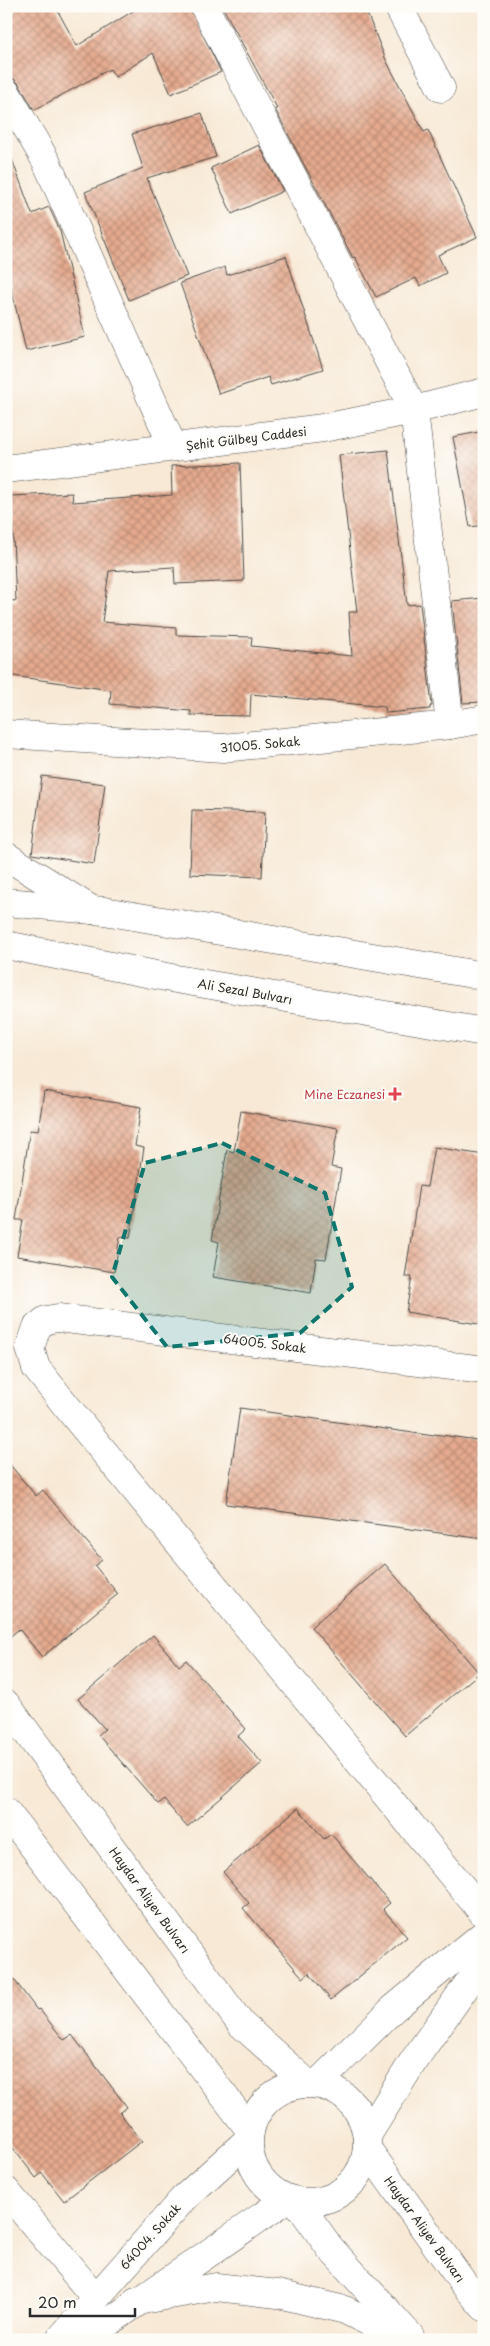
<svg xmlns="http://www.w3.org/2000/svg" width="490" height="2346" font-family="'Playpen Sans',sans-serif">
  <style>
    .building { fill: url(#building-cross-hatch) }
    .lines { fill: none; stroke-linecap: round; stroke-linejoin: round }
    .street-casing { stroke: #4a4845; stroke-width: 29 }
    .secondary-casing { stroke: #4a4845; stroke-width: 29 }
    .street { stroke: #fff; stroke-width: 28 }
    .secondary { stroke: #fff; stroke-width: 28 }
    .marked { fill: #0f766e; fill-opacity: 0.2; stroke: #0f766e; stroke-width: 4; stroke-dasharray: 10 6; stroke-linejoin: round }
    .health-dot { fill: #e0444e; stroke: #fdfcf7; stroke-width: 2 }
    .labels { text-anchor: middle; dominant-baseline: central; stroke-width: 4; stroke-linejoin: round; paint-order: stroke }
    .street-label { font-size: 12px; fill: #2b2b2b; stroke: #fdfcf7 }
    .health-label { font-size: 12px; fill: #be3a42; stroke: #fdfcf7; text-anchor: end }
  </style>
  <defs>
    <pattern id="building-cross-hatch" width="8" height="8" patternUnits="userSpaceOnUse" patternTransform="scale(1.25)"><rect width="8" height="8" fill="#e5aa8f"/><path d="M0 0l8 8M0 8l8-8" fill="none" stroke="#ba8b75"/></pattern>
  </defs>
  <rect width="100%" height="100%" fill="#fdfcf7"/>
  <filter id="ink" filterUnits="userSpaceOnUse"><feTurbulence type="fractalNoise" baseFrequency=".02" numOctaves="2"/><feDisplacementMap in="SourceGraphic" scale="10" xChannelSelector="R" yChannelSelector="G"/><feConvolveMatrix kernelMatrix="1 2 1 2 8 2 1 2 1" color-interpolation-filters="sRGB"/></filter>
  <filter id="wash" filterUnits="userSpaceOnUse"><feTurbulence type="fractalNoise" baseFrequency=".0096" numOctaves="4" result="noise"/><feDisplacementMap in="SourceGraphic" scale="20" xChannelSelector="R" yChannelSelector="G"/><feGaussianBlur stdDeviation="1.12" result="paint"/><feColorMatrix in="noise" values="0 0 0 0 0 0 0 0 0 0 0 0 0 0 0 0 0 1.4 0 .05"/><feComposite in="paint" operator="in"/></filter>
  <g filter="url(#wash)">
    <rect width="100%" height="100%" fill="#f8e9d6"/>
    <g id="blocks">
      <g class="building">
        <polygon points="6,6 55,6 77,46 141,6 189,6 221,72 171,94 153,53 115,77 110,69 34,110 19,84 13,78 6,76"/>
        <polygon points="222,6 364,6 386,60 424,132 428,130 477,237 438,255 446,273 420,286 416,278 376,297 355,257 353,258 275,109 277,108"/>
        <polygon points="202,113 216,157 147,178 187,276 129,300 85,192 143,168 132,134"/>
        <polygon points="259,145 283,191 232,214 211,168"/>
        <polygon points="6,154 10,154 32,214 49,207 60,231 85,337 26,351 6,267"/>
        <polygon points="286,256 323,369 271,385 268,377 219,394 180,283 225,267 227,275"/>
        <polygon points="484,431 484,525 470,527 453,437"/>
        <polygon points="388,450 407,605 420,604 432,706 430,706 430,709 386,713 385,707 251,694 250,716 190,715 191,711 110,704 111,690 6,675 6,600 16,601 11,496 72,493 73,502 172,495 171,466 240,463 244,581 175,584 174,567 109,571 102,622 176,628 176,635 252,637 251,646 352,656 349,612 357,612 339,455"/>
        <polygon points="484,598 484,702 463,703 452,601"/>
        <polygon points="42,776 105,784 94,864 32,854"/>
        <polygon points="192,810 265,812 262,877 190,874"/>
        <polygon points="44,1091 141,1107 135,1146 144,1148 130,1238 120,1237 114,1272 17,1256 23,1220 16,1220 30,1130 38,1131"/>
        <polygon points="241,1111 338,1128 331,1167 341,1169 326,1259 316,1258 311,1293 213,1277 219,1242 212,1240 227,1150 234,1152"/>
        <polygon points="434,1147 484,1155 484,1325 406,1312 412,1277 405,1277 419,1186 427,1187"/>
        <polygon points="240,1408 434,1436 434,1434 484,1441 484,1539 226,1504"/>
        <polygon points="6,1460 36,1496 43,1490 102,1560 95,1566 118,1594 42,1657 19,1629 6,1640"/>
        <polygon points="385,1564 479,1673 405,1736 311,1627"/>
        <polygon points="153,1635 179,1666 186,1660 246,1729 238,1736 262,1763 187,1827 164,1800 158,1804 98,1735 105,1729 78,1699"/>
        <polygon points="298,1808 324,1839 331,1834 390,1903 383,1909 407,1937 331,2000 309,1973 303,1978 243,1908 249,1903 223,1872"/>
        <polygon points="6,1969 37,2010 39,2009 64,2040 72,2035 127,2107 120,2113 142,2141 64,2201 42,2173 36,2178 6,2139"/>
      </g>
    </g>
  </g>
  <g filter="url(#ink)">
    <use href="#blocks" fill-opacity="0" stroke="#4a4845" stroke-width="1"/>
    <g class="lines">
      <g class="street-casing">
        <g id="street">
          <polyline points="204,6 414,410 450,725"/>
          <polyline points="398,6 441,88"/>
          <polyline points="6,92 46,161 173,447"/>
          <polyline points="6,469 323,428 414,410 484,392"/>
          <polyline points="6,734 223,748 450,725 484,719"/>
          <polyline points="6,856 92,910"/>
          <polyline points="484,1370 58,1318 46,1320 37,1327 30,1348 36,1368 72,1413 484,1914"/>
          <polyline points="317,2084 393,2009 484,1934"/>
          <polyline points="368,2134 414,2060 484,1961"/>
          <polyline points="6,2191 95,2297"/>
          <polyline points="59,2340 183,2199 248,2140"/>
          <polyline points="83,2340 287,2199"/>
        </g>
      </g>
      <g class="secondary-casing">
        <g id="secondary">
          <polyline points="6,902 104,911 484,976"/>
          <polyline points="6,945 176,979 484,1032"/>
          <polyline points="6,1704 241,2024 307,2083"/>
          <polyline points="6,1811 250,2130"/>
          <circle cx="308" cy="2143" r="59"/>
          <polyline points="368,2150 464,2284 484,2307"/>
          <polyline points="297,2202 330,2248 410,2336"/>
          <polyline points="136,2301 216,2287 278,2294 345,2310 405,2340"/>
        </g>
      </g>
      <use href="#street" class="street"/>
      <use href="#secondary" class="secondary"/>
    </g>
  </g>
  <path class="marked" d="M 222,1143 L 325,1193 L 352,1287 L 300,1333 L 167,1347 L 112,1277 L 145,1163 Z"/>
  <path class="health-dot" d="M392.5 1086.5h5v5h5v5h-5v5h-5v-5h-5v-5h5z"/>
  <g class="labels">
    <g class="street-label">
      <text transform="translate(246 438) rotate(-7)">Şehit Gülbey Caddesi</text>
      <text transform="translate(260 744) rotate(-5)">31005. Sokak</text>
      <text transform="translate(245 991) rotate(10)">Ali Sezal Bulvarı</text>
      <text transform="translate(265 1343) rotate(7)">64005. Sokak</text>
      <text transform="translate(150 1900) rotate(54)">Haydar Aliyev Bulvarı</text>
      <text transform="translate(425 2229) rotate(54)">Haydar Aliyev Bulvarı</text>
      <text transform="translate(150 2236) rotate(-48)">64004. Sokak</text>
    </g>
    <g class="health-label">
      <text x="385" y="1094">Mine Eczanesi</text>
    </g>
  </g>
  <rect width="490" height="2346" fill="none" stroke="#fdfcf7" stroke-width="25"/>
  <path d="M30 2308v8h105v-8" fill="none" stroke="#2b2b2b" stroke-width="2.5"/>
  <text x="38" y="2308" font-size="15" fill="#2b2b2b" stroke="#fdfcf7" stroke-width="4" paint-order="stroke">20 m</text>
</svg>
